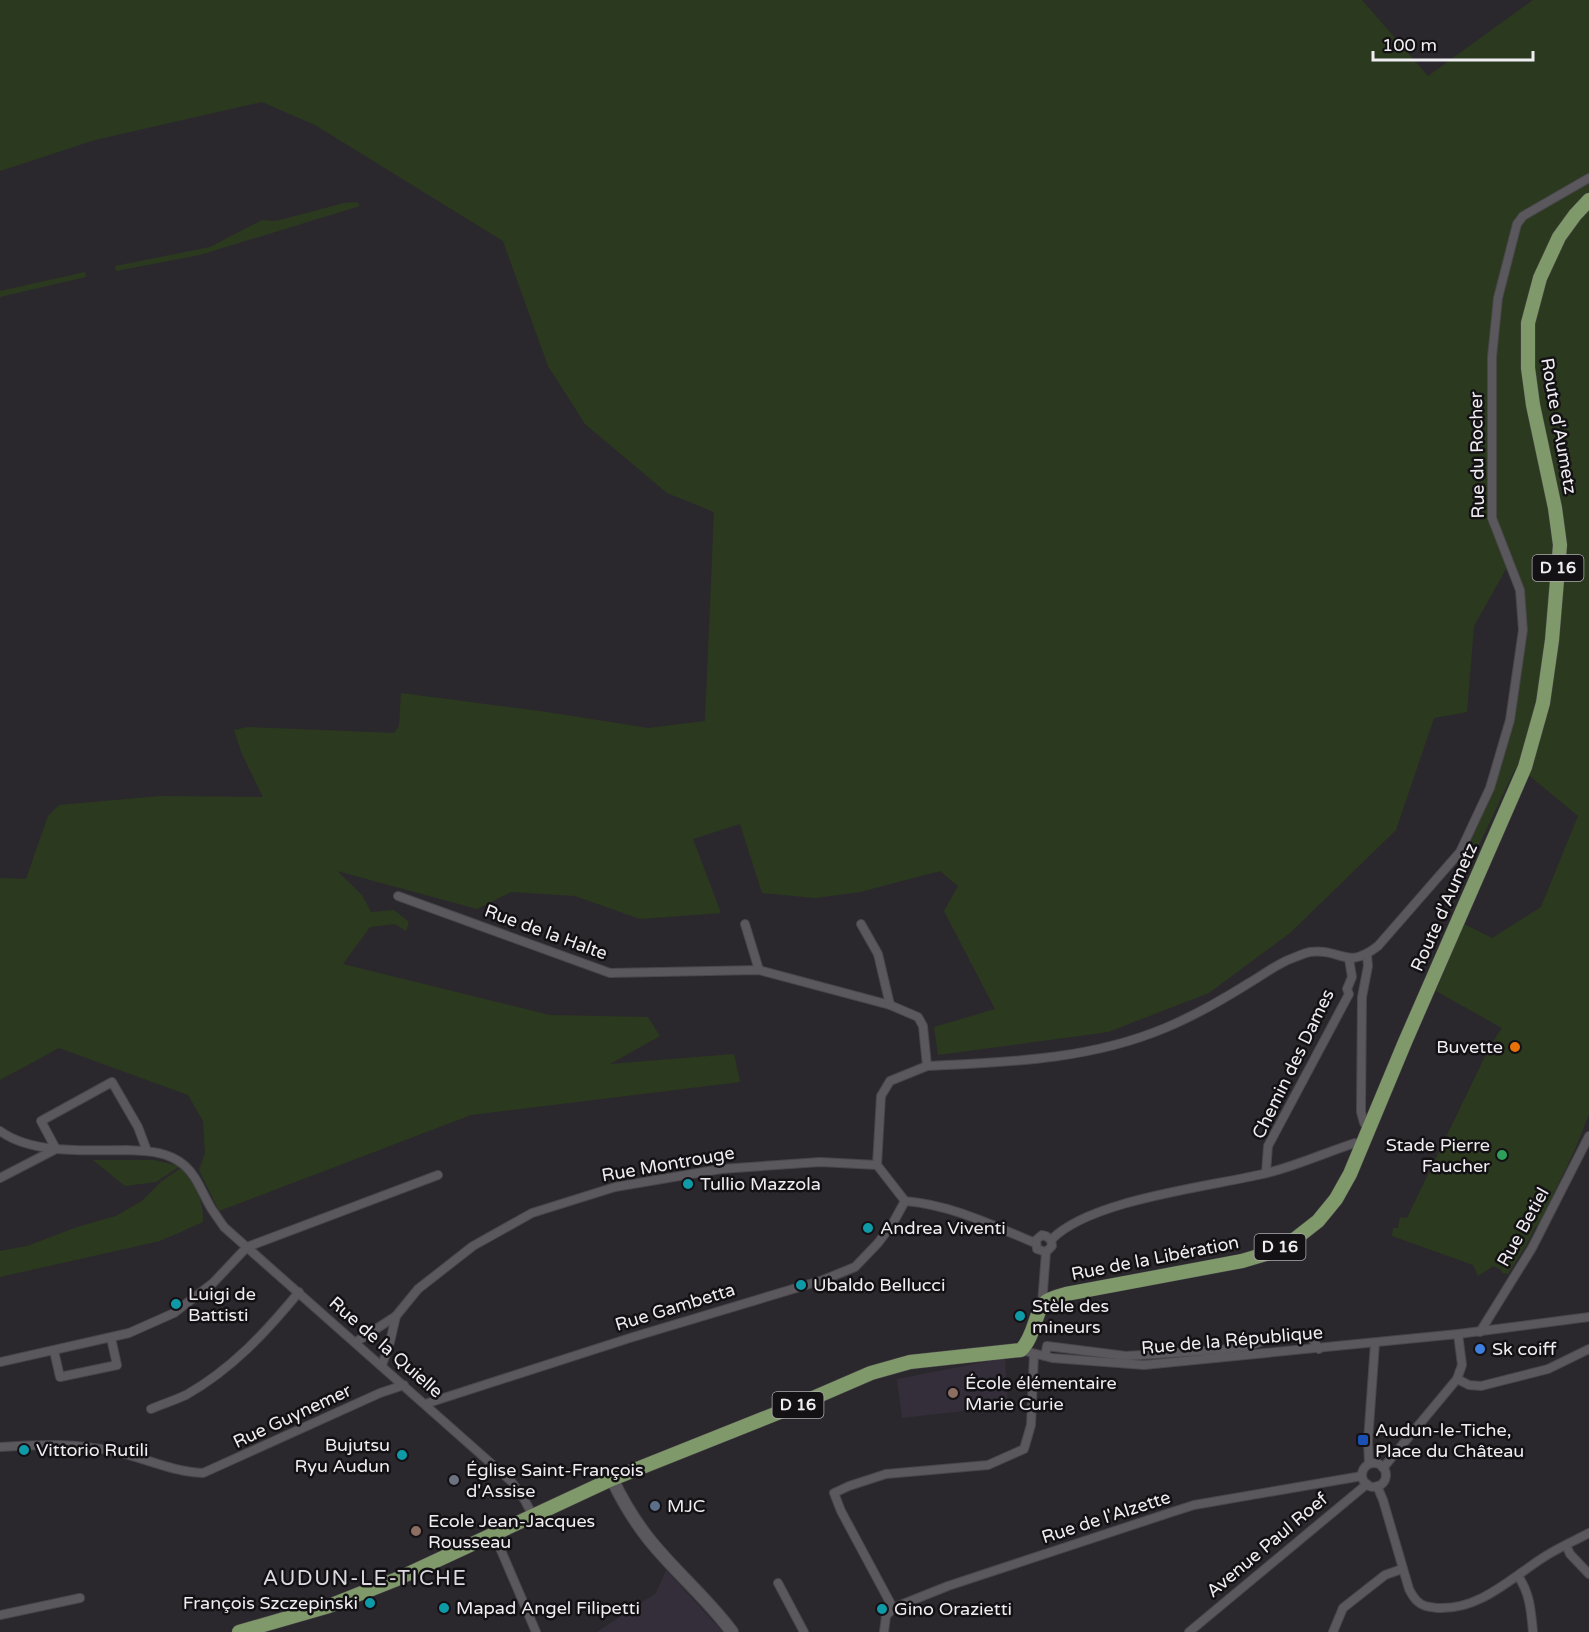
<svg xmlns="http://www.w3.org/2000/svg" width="1589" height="1632" font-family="'Varela Round',sans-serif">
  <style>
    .built { fill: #332e39 }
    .green { fill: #2b3a1e }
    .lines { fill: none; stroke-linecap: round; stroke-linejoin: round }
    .street-casing { stroke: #48464b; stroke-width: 10 }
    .secondary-casing { stroke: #48464b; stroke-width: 14 }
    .primary-casing { stroke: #48464b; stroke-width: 15 }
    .street { stroke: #5a575d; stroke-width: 8 }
    .secondary { stroke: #5a575d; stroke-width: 12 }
    .primary { stroke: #80996a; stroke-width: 14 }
    .food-dot { fill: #e8710a; stroke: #131114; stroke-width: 2 }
    .leisure-dot { fill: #2e9e5b; stroke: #131114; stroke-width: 2 }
    .culture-dot { fill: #0f9aa8; stroke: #131114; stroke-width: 2 }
    .shop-dot { fill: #3f7fe0; stroke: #131114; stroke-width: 2 }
    .education-dot { fill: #8d6e63; stroke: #131114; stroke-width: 2 }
    .transit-dot { fill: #1a4fb4; stroke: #131114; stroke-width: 2 }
    .worship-dot { fill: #6b7280; stroke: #131114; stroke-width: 2 }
    .service-dot { fill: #5c6f8a; stroke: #131114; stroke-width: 2 }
    .labels { text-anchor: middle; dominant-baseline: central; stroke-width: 5; stroke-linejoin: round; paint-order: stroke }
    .shield { fill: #131114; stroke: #adabaf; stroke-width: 1.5 }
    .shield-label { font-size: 16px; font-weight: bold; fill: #efedf1 }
    .street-label { font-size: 18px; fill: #efedf1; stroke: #131114 }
    .poi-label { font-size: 18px; fill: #efedf1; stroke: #131114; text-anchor: start }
    .quarter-label { font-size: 21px; letter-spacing: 1.5px; fill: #dcd9e0; stroke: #131114 }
  </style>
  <rect width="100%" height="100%" fill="#2b282d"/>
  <g class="built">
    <polygon points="1005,1358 1008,1406 902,1418 897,1379"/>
    <polygon points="666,1570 723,1632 597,1632 656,1593"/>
  </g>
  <g class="green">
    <polygon points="0,0 1362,0 1428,76 1533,0 1589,0 1589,1114 1576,1147 1538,1227 1536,1226 1526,1246 1508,1274 1502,1273 1501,1270 1493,1266 1478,1276 1473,1265 1392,1236 1393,1228 1398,1228 1400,1217 1407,1218 1490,1046 1502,1028 1436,991 1464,924 1492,938 1541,907 1578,816 1531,777 1515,769 1456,894 1448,889 1494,790 1514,721 1528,629 1523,588 1511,560 1474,626 1467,712 1434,718 1396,830 1290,933 1209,993 1108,1032 938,1055 934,1027 995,1009 944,911 958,886 940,871 860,892 815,898 762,893 740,824 693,839 721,913 640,919 575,896 511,892 477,909 337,871 362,895 371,912 394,910 409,922 406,931 395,924 370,927 343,964 550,1015 648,1017 660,1036 610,1064 734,1054 740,1082 471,1115 219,1211 199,1170 205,1153 203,1121 188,1095 59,1048 0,1080 0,878 26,879 48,816 59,805 160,796 263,797 242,754 234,730 248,727 394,733 399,726 401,693 547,712 648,728 705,721 714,512 667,493 585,424 548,366 503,241 315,125 262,102 95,140 0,171"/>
    <polygon points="357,202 360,206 200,255 116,271 115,266 210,247 262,220 276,221 344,203"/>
    <polygon points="85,272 86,277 0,297 0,291"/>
    <polygon points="93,1160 154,1160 180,1166 156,1182 125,1186"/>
    <path d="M 181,1168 C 195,1183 204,1201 203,1222 L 160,1241 L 0,1277 L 0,1251 L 27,1246 L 77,1227 L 116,1216 L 142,1201 L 162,1181 Z"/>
  </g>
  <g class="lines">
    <g class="street-casing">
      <g id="street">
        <path d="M 398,896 L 610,973 L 759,970 L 890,1005 L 918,1017 L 923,1026 L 927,1066 L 890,1081 L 881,1096 L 877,1165 L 905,1201 C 952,1205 992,1225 1035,1243"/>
        <polyline points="745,924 759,970"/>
        <polyline points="861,924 878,954 890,1005"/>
        <polyline points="1367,955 1368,966 1362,997 1361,1112 1364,1123 1370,1127"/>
        <path d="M 927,1066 C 1008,1062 1089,1060 1165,1028 C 1194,1016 1222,1000 1249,983 C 1263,975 1278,963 1293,958 C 1298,956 1305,953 1310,952 C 1342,948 1346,971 1378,946 L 1460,852 L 1490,788 L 1510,720 L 1523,630 L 1520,590 L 1492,518 L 1492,357 L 1498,298 L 1517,224 L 1523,216 L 1589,178"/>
        <path d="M 0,1131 C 33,1155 88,1150 127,1150 C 147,1151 168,1151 184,1165 C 197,1176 202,1193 211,1208 C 215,1214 220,1221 224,1227 L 511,1481 L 524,1499 L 533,1516"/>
        <polyline points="1266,1173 1268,1146 1349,994 1347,989 1352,977 1349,959"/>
        <polyline points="0,1178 56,1149 41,1121 112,1082 138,1127 147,1151"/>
        <polyline points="1046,1252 1037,1249 1036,1240 1042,1235 1046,1236 1051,1240"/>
        <path d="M 1042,1304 L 1046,1252 L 1052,1246 L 1051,1240 C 1089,1200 1207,1187 1263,1174 C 1294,1167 1324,1153 1355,1143 L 1362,1147"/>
        <polyline points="1480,1332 1532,1248 1589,1136"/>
        <polyline points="356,1342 396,1316 418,1289 473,1246 532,1213 615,1187 721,1169 820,1162 877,1165"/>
        <polyline points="1021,1350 1052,1358 1144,1365 1458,1334 1589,1317"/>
        <polyline points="54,1351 60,1377 117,1365 111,1338"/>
        <polyline points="1045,1356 1047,1346 1126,1356 1219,1350 1246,1347 1265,1340 1301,1334 1310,1335 1319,1349"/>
        <polyline points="0,1362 129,1333 174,1313 213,1283 247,1247 438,1175"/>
        <polyline points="382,1365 390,1342 396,1316"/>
        <polyline points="1457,1379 1469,1385 1481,1386 1548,1369 1589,1349"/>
        <polyline points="425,1404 633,1337 823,1280 855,1267 878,1243 893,1223 905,1201"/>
        <path d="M 151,1409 C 163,1404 175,1400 186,1395 C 232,1369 266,1332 299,1292"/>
        <path d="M 0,1447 C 40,1444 77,1443 117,1452 C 145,1458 173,1472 203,1473 L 380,1393 L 404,1385"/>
        <polyline points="1369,1463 1368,1441 1375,1343"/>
        <circle cx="1374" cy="1475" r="12"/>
        <polyline points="1383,1468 1457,1379 1462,1365 1458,1334"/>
        <path d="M 1377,1486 L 1383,1500 L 1409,1589 C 1411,1593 1414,1598 1417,1601 C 1423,1607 1430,1607 1438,1608 C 1480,1610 1511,1578 1544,1557 C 1558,1548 1574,1541 1589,1533"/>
        <polyline points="494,1534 536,1632"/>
        <polyline points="1566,1545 1570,1554 1589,1574"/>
        <path d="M 1518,1576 C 1530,1593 1531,1611 1533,1632"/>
        <polyline points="778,1583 804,1632"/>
        <polyline points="893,1608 841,1511 834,1493 849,1486 886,1474 988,1465 1024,1449 1031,1425 1034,1354"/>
        <polyline points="0,1615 80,1598"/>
        <polyline points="884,1632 886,1616 893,1608 948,1586 1169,1513 1194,1505 1362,1476"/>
        <polyline points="1189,1632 1367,1484"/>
        <polyline points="1333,1632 1343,1608 1385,1575 1402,1569"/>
      </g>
    </g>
    <g class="secondary-casing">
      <path id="secondary" d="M 612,1479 C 622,1500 634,1520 648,1538 C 674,1571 707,1598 732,1632"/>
    </g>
    <g class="primary-casing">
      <path id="primary" d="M 239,1632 L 329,1606 L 397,1579 L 612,1479 L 790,1408 L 871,1373 L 910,1362 L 1021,1350 C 1035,1336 1035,1312 1044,1303 C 1049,1298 1059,1296 1066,1294 L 1242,1261 L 1269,1253 L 1295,1239 L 1318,1221 L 1336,1199 L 1350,1174 L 1405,1042 L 1525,767 L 1543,703 L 1552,640 L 1560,545 L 1555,508 L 1533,405 L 1528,368 L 1528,323 L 1540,278 L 1559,237 L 1575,215 L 1589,200"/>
    </g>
    <use href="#street" class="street"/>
    <use href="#secondary" class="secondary"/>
    <use href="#primary" class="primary"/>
  </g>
  <circle class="food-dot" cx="1515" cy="1047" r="6"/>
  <circle class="leisure-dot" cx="1502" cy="1155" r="6"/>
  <g class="culture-dot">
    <circle cx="688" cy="1184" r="6"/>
    <circle cx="868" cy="1228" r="6"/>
    <circle cx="801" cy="1285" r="6"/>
    <circle cx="176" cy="1304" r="6"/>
    <circle cx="1020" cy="1316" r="6"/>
    <circle cx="24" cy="1450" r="6"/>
    <circle cx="402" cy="1455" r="6"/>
    <circle cx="370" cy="1603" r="6"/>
    <circle cx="444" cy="1608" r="6"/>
    <circle cx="882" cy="1609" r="6"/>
  </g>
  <circle class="shop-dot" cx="1480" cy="1349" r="6"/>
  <g class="education-dot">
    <circle cx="953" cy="1393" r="6"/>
    <circle cx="416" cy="1531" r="6"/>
  </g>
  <rect class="transit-dot" x="1357" y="1434" width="12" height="12" rx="3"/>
  <circle class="worship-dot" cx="454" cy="1480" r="6"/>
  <circle class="service-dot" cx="655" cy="1506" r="6"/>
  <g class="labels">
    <g class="shield">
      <rect x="1532.5" y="555" width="51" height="26" rx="4.5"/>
      <rect x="1254.5" y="1234" width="51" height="26" rx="4.5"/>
      <rect x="772.5" y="1392" width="51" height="26" rx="4.5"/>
    </g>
    <g class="shield-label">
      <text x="1558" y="568">D 16</text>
      <text x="1280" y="1247">D 16</text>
      <text x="798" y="1405">D 16</text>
    </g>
    <g class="street-label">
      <text transform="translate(1559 426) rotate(80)">Route d'Aumetz</text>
      <text transform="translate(1477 455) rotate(-91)">Rue du Rocher</text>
      <text transform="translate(1444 907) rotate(-66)">Route d'Aumetz</text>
      <text transform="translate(546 932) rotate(20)">Rue de la Halte</text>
      <text transform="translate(1293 1064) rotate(-64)">Chemin des Dames</text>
      <text transform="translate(668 1164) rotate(-10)">Rue Montrouge</text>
      <text transform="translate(1523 1227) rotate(-61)">Rue Betiel</text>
      <text transform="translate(1155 1258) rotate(-11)">Rue de la Libération</text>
      <text transform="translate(675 1307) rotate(-17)">Rue Gambetta</text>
      <text transform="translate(1232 1340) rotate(-5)">Rue de la République</text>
      <text transform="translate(386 1347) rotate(41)">Rue de la Quielle</text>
      <text transform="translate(292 1416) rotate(-25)">Rue Guynemer</text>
      <text transform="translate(1106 1517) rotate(-18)">Rue de l'Alzette</text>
      <text transform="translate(1267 1545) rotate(-40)">Avenue Paul Roef</text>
    </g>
    <g class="poi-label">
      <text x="1503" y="1047" text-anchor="end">Buvette</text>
      <text x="1490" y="1145" text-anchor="end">Stade Pierre<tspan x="1490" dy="21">Faucher</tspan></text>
      <text x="700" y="1184">Tullio Mazzola</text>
      <text x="880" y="1228">Andrea Viventi</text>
      <text x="813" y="1285">Ubaldo Bellucci</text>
      <text x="188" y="1294">Luigi de<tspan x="188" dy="21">Battisti</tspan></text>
      <text x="1032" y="1306">Stèle des<tspan x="1032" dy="21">mineurs</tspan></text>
      <text x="1492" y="1349">Sk coiff</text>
      <text x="965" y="1383">École élémentaire<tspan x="965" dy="21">Marie Curie</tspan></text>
      <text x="1375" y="1430">Audun-le-Tiche,<tspan x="1375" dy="21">Place du Château</tspan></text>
      <text x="390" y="1445" text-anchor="end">Bujutsu<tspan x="390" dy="21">Ryu Audun</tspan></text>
      <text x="36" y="1450">Vittorio Rutili</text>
      <text x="466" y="1470">Église Saint-François<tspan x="466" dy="21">d'Assise</tspan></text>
      <text x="667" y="1506">MJC</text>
      <text x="428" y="1521">Ecole Jean-Jacques<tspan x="428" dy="21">Rousseau</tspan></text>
      <text x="358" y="1603" text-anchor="end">François Szczepinski</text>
      <text x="456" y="1608">Mapad Angel Filipetti</text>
      <text x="894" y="1609">Gino Orazietti</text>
    </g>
    <g class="quarter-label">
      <text x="365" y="1578">AUDUN-LE-TICHE</text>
    </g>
  </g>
  <path d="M1373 51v9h160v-9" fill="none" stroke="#efedf1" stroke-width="3"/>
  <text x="1382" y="51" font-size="18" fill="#efedf1" stroke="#131114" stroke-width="4.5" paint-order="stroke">100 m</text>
</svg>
